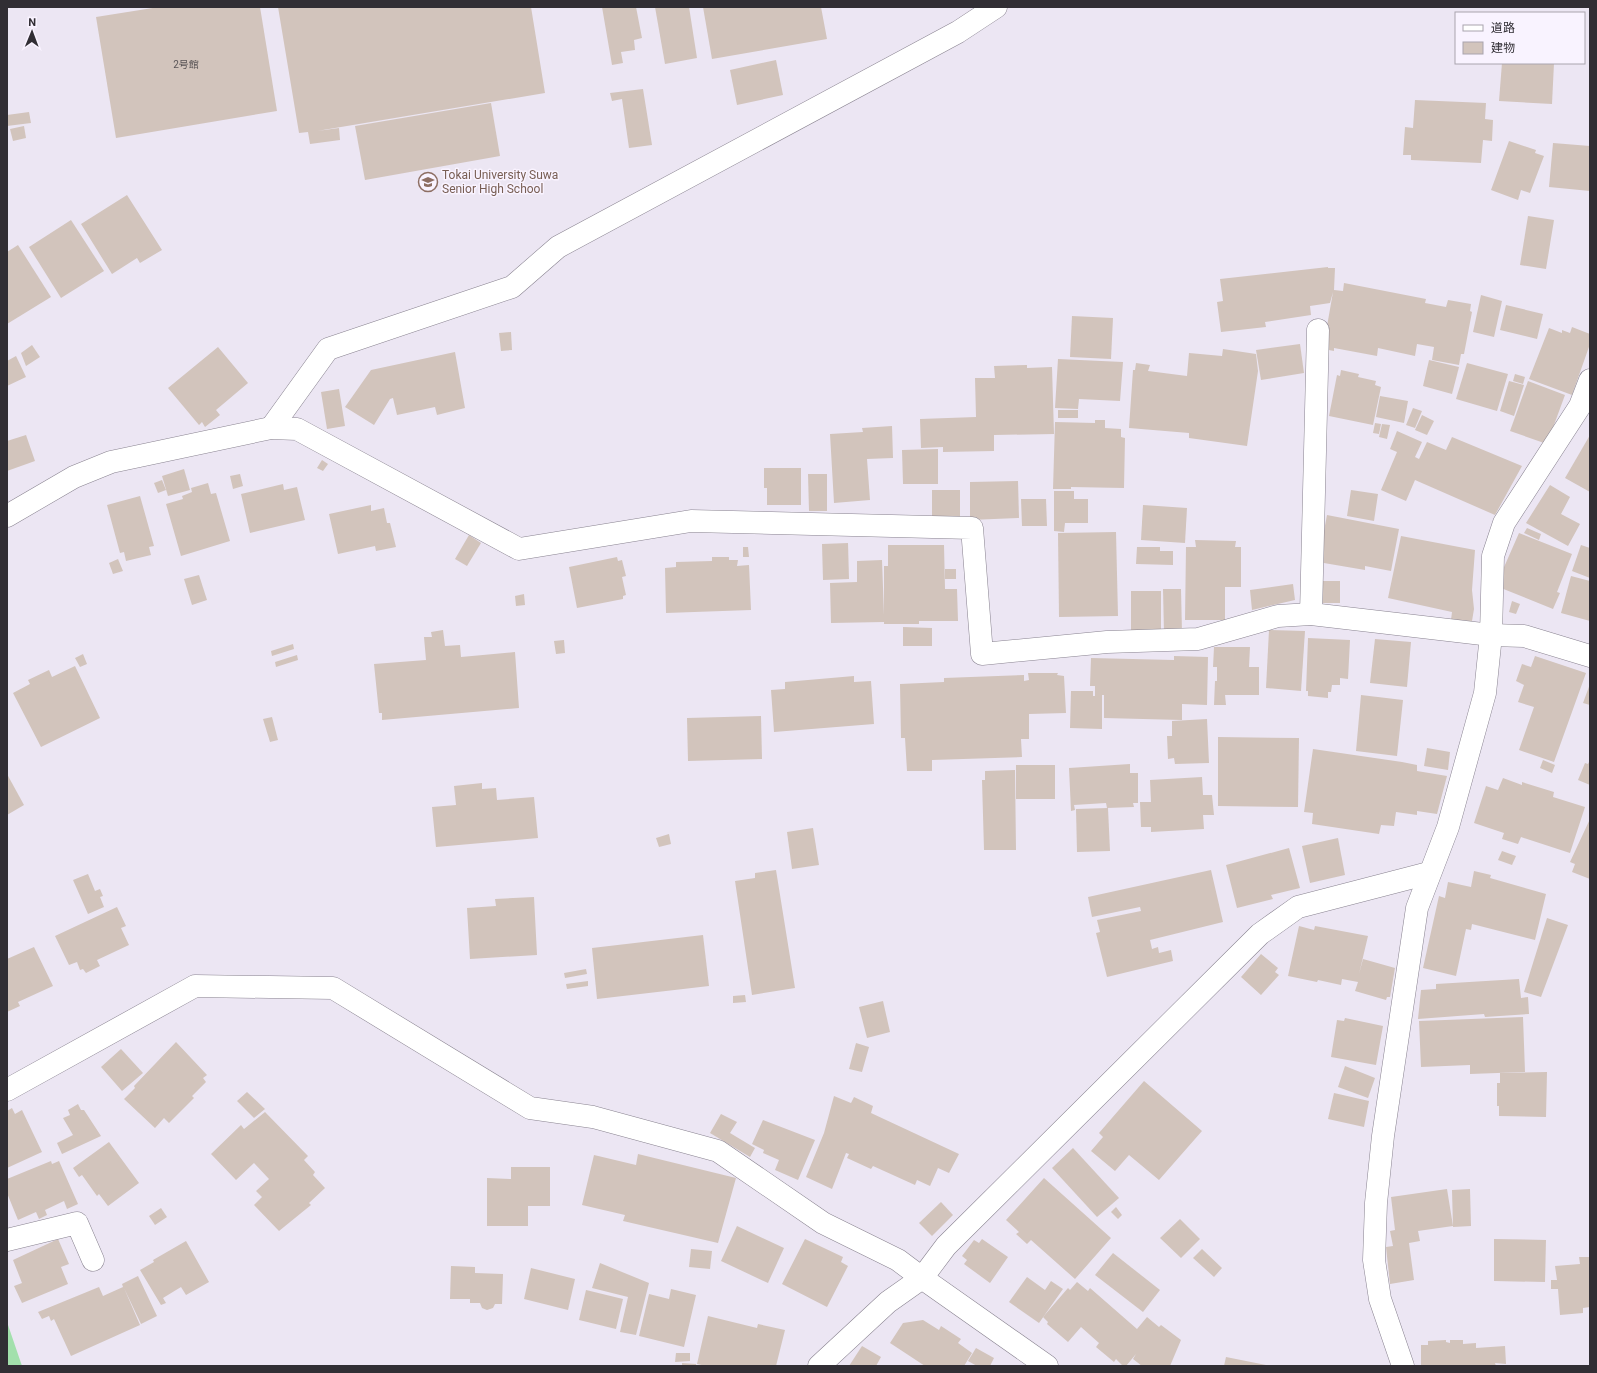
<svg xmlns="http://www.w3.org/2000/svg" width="1597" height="1373" font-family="Roboto,'Noto Sans JP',sans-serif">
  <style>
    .green { fill: #a2e0ac }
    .building { fill: #d2c4bc }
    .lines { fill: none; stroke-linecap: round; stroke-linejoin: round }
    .minor-casing { stroke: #898390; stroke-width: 23 }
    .minor { stroke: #fff; stroke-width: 22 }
    .labels { text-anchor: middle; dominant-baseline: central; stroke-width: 3; stroke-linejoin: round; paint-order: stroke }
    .number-label { font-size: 10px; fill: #595456 }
    .education-label { font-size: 12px; fill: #785e54; stroke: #f9f3ff; text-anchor: start }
  </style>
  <rect width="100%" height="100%" fill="#ece6f3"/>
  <polygon class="green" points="7,1322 22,1366 7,1366"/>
  <g class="building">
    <polygon points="159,7 260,7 277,111 116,138 96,17"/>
    <polygon points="278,7 531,7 545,93 317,131 339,128 340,140 310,144 308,132 299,133"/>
    <polygon points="602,7 636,7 642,38 634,40 635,50 621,52 623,63 612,65"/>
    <polygon points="655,7 689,7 697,58 665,64"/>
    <polygon points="703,7 821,7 827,39 712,59"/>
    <polygon points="776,60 783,95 737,105 730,70"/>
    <polygon points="1502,63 1554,63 1552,104 1499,101"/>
    <polygon points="643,89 652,145 629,148 622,99 612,101 610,93"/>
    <polygon points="1415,100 1486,103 1485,119 1493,120 1492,141 1483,140 1481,163 1411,160 1411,155 1403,155 1405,127 1413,128"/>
    <polygon points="491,103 500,156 365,180 355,126"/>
    <polygon points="29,112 31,123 7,126 7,115"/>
    <polygon points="24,126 26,138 13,141 10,129"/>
    <polygon points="1509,141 1536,150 1535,153 1544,156 1530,193 1521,190 1518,200 1491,190"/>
    <polygon points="1553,143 1590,146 1590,191 1549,187"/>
    <polygon points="127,195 162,250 140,263 137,258 112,274 81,224"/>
    <polygon points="1528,216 1554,220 1546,269 1520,265"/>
    <polygon points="71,220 104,271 61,298 29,247"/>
    <polygon points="18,245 51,297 7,324 7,252"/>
    <polygon points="1328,267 1328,268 1335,268 1334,290 1343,291 1344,283 1426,299 1425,303 1446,307 1448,300 1471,304 1470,311 1472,312 1464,354 1461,354 1459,365 1432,360 1434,347 1417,344 1415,356 1378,348 1377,356 1334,348 1334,351 1323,349 1333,292 1330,303 1310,306 1311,315 1265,322 1266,327 1221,332 1217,302 1223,301 1220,279"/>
    <polygon points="1481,295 1502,301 1494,337 1473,332"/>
    <polygon points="1506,305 1543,314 1537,339 1500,330"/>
    <polygon points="1072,316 1113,318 1111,359 1070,357"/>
    <polygon points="1572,327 1590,334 1590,344 1572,395 1529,379 1549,328 1562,333 1562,330 1570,333"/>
    <polygon points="511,332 512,350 501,351 499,333"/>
    <polygon points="1300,344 1304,373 1261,380 1256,350"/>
    <polygon points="32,345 40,357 26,366 21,353"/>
    <polygon points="218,347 248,383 216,410 220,415 205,427 202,422 199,425 168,388"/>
    <polygon points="1223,349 1256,354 1258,371 1247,446 1189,438 1189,433 1129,428 1133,370 1135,370 1136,363 1150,365 1148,371 1187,376 1189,353 1222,356"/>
    <polygon points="455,352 465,408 437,415 435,407 397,415 393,398 390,399 374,425 345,407 371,370"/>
    <polygon points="16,356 26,377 7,386 7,361"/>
    <polygon points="1058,359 1123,362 1120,401 1079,399 1078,409 1055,408"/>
    <polygon points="1429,360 1459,367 1452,394 1423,386"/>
    <polygon points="1467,363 1508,374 1497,411 1456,399"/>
    <polygon points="1027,365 1027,368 1052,367 1054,434 994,435 994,451 943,452 943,447 921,448 920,419 976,417 975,378 995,378 994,366"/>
    <polygon points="1341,370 1359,374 1358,377 1376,381 1375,385 1381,387 1373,425 1329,416 1337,375 1340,376"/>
    <polygon points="1515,374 1525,377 1523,384 1513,381"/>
    <polygon points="1509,381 1524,385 1514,416 1500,411"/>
    <polygon points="1528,381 1565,395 1547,444 1510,431"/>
    <polygon points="339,389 345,426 327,429 321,392"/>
    <polygon points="1380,396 1408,401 1404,423 1376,417"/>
    <polygon points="1413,408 1422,411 1415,428 1406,425"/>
    <rect x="1058" y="410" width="20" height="8"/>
    <polygon points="1422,415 1434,421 1427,435 1415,430"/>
    <polygon points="1095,420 1105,420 1105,428 1121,429 1121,437 1125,438 1124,488 1071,487 1071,489 1053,489 1055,422 1095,423"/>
    <polygon points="1375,423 1381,424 1379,434 1373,433"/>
    <polygon points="1382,424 1390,425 1387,439 1379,437"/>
    <polygon points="892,426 893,458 867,459 870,500 834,503 830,434 863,432 862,428"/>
    <polygon points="1397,431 1422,442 1415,457 1419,459 1427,442 1446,450 1452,437 1522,466 1495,515 1415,480 1406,501 1381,490 1397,452 1390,449"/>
    <polygon points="26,435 35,461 7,471 7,441"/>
    <polygon points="1590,435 1590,492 1565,478"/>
    <polygon points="938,449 938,484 903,484 902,450"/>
    <polygon points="322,460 328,464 323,471 317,468"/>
    <polygon points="764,468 801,468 801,505 767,505 767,488 764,488"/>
    <polygon points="184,469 190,490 168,496 162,476"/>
    <polygon points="240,474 243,486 233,489 230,476"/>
    <polygon points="808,474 827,474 827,511 809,511"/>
    <polygon points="162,480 166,490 158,493 154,483"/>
    <polygon points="1018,481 1019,518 970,520 970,482"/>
    <polygon points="208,483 211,494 216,493 230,541 181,556 166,504 183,499 182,496 192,492 191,488"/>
    <polygon points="283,484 284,490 297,487 305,520 250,533 241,494"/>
    <polygon points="1550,485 1570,497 1561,514 1580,524 1568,546 1526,523"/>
    <polygon points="932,490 960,490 960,518 932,519"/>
    <polygon points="1351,490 1378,494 1374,521 1347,516"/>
    <polygon points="1054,491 1074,491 1074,499 1088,499 1088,523 1065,523 1064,532 1054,531"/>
    <polygon points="140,496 154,546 149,547 151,555 126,561 124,552 120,553 107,505"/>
    <polygon points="1021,499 1046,499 1047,526 1022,526"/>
    <polygon points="371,505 371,511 384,508 387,523 390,523 396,547 376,551 375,546 338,554 329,514"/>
    <polygon points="1143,505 1187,508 1185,543 1141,540"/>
    <polygon points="1327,515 1399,529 1391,571 1365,566 1365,570 1318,562"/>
    <polygon points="1527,528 1541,534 1539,540 1524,533"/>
    <polygon points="1116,532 1118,616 1059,617 1058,533"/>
    <polygon points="1519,533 1572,554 1557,592 1560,593 1553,609 1501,588 1504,576 1501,574"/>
    <polygon points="469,535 481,543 467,566 455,559"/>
    <polygon points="1401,536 1475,550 1472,590 1474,609 1472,621 1451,620 1452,612 1388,598"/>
    <polygon points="1195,540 1236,541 1235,547 1241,547 1241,587 1225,587 1225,620 1185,620 1186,547 1196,547"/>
    <polygon points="848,543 849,579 823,580 822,544"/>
    <polygon points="888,545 944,545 945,589 957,589 958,621 919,621 919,624 884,624 884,622 831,623 830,583 857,582 857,561 882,560 884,615 884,566 888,566"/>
    <polygon points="1581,545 1590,548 1590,578 1572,571"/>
    <polygon points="743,547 748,547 749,557 743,557"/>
    <polygon points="1137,547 1160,547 1160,551 1173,551 1173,565 1136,564"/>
    <polygon points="617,557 618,561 622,560 626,576 622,577 626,595 623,596 623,599 577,608 569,567"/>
    <polygon points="712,557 729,557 729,560 738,560 737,566 749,565 751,610 666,613 665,568 676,567 676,562 712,561"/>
    <polygon points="118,559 123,571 113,574 109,563"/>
    <rect x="945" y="569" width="11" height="10"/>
    <polygon points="199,575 207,600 192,605 184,579"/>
    <polygon points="1571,576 1590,581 1590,621 1561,613"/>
    <rect x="1322" y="581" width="18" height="22"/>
    <polygon points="1293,584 1295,600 1252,610 1250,590"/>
    <polygon points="1163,589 1181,589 1182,633 1164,633"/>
    <polygon points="1131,591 1161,591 1161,635 1131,634"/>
    <polygon points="524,594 525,605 516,606 515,596"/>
    <polygon points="1512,601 1520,604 1516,614 1509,612"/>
    <polygon points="903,627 932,628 932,646 903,646"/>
    <polygon points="443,630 445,646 460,645 461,657 515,652 519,708 382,720 382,713 379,713 374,664 426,660 424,637 432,637 431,632"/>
    <polygon points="1269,630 1305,631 1301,691 1266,688"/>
    <polygon points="1308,638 1350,640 1348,679 1340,678 1340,685 1332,685 1331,692 1328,692 1328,698 1308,696 1308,691 1306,691"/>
    <polygon points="1375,639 1411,642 1407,687 1370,683"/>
    <polygon points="564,640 565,653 556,654 554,641"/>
    <polygon points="293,644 294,649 272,656 271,651"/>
    <polygon points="1214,647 1250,647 1249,667 1259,667 1259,695 1225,695 1226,705 1214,705 1215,681 1217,681 1217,667 1213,667"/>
    <polygon points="83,654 87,664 80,667 75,658"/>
    <polygon points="297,655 298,660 276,667 275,662"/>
    <polygon points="1174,656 1208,657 1207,705 1182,704 1182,720 1104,718 1104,695 1102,695 1102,729 1070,728 1071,691 1093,691 1093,696 1095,696 1095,686 1090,686 1091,658 1174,660"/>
    <polygon points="1535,656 1586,673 1554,762 1519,750 1534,707 1518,702 1524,685 1516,681 1522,664 1531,667"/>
    <polygon points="75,666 100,718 41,747 13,693 30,684 28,680 49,670 52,677"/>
    <polygon points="1028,673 1058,673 1057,675 1064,676 1066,713 1029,714 1029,711 1029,739 1021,739 1022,757 932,760 932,771 907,771 905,738 901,738 900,684 944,682 944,678 1024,675 1024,681 1029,680"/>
    <polygon points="854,676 854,682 871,681 874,724 774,732 771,690 785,689 785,682"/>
    <polygon points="1590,684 1590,705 1583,703"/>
    <polygon points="1361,695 1403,700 1397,756 1356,751"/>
    <polygon points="761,716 762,759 688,761 687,718"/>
    <polygon points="272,717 278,740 270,742 263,719"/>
    <polygon points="1207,719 1209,763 1175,764 1174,758 1168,759 1167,736 1172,736 1172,721"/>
    <polygon points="1218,737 1299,738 1298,807 1218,806"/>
    <polygon points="1427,748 1450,752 1448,770 1424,766"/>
    <polygon points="1313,749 1402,762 1417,765 1417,771 1447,776 1437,814 1417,811 1417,815 1396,812 1394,826 1381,825 1379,834 1312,824 1313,813 1304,812"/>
    <polygon points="1543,760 1555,765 1552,773 1540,768"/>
    <polygon points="1590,760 1590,785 1578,780 1585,763 1588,764"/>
    <polygon points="1130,764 1130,773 1138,773 1138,803 1133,803 1134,807 1107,808 1106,803 1074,805 1075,810 1071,811 1069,768"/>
    <rect x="1016" y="765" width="39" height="34"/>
    <polygon points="1015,770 1016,850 984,850 982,780 985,780 985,771"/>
    <polygon points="7,774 24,805 7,815"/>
    <polygon points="1202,777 1203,795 1212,795 1214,815 1203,815 1204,829 1151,832 1151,827 1141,827 1140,802 1151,802 1150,780"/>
    <polygon points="1503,778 1522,785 1522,782 1554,792 1553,797 1585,807 1570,853 1521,837 1518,844 1502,839 1504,833 1474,823 1486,786 1498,790"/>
    <polygon points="482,783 482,789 496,788 497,800 534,797 538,838 436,847 432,807 456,805 454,786"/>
    <polygon points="1108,808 1110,851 1077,852 1076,809"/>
    <polygon points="1590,819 1590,879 1572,872 1575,864 1570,862"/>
    <polygon points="813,828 819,865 792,869 787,832"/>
    <polygon points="669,834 671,844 659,847 656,838"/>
    <polygon points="1338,838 1345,875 1310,883 1302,846"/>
    <polygon points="1289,848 1300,888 1271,895 1273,899 1237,908 1226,865"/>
    <polygon points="1502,851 1516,856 1512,865 1498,860"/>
    <polygon points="776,870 795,988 752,995 735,881 755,878 755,873"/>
    <polygon points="1211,870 1223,922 1150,940 1152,949 1158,947 1159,953 1171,950 1173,961 1107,977 1096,933 1100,932 1097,920 1141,911 1140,907 1092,917 1088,897"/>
    <polygon points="1474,871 1491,875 1490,878 1546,894 1535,940 1472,924 1471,930 1466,929 1456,976 1423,968 1439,896 1445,898 1448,882 1471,887"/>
    <polygon points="88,874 95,891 100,889 103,896 100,897 104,907 88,914 73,880"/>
    <polygon points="534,897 537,955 470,959 467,908 496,906 495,899"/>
    <polygon points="117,907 126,926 121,928 129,945 97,960 100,966 86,973 83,969 80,970 77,962 69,965 55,936"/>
    <polygon points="1547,918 1568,925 1541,997 1524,992"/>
    <polygon points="1299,926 1314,930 1315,926 1368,936 1359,974 1363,959 1395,968 1390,997 1387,997 1386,1000 1355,991 1358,982 1342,979 1341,985 1318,980 1317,982 1288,976"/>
    <polygon points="703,935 709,986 597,999 592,948"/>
    <polygon points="34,947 53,986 18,1002 20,1006 7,1012 7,959"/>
    <polygon points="1261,954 1278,968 1275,972 1279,975 1261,995 1241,977"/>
    <polygon points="586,969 587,974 565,978 564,973"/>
    <polygon points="1519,979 1521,998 1528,997 1529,1014 1485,1017 1484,1014 1418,1019 1421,990 1436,989 1436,984"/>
    <polygon points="588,981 588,986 567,989 566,984"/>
    <polygon points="745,995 746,1002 733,1003 733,996"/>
    <polygon points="883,1001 890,1032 867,1038 859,1007"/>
    <polygon points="1523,1017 1525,1072 1470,1074 1470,1065 1421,1067 1419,1021"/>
    <polygon points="1345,1018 1383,1026 1376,1065 1331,1057 1337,1020 1344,1021"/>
    <polygon points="176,1042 207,1075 203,1078 206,1082 192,1096 194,1098 169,1123 164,1118 155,1128 124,1099 135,1088 134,1086"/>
    <polygon points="856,1043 869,1047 862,1072 849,1069"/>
    <polygon points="121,1049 143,1073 122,1091 101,1067"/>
    <polygon points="1345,1066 1375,1078 1368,1098 1338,1087"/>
    <polygon points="1547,1072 1546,1117 1499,1116 1499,1106 1497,1106 1497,1083 1500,1083 1500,1073"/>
    <polygon points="1144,1081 1202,1131 1159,1180 1129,1155 1115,1171 1091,1151 1103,1137 1099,1133"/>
    <polygon points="247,1092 265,1109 254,1118 237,1101"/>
    <polygon points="1334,1093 1369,1101 1364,1127 1328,1119"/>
    <polygon points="834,1096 851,1103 854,1097 873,1106 871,1113 959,1154 949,1173 938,1168 930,1186 917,1180 915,1185 873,1166 871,1169 847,1158 849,1154 846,1153 832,1189 806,1177 824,1133"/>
    <polygon points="78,1104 81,1110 84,1110 101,1136 62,1154 57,1143 73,1135 63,1118 70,1115 68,1110"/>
    <polygon points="12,1108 15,1114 22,1110 42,1152 7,1168 7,1111"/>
    <polygon points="265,1112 308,1156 304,1160 315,1172 313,1175 325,1188 309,1203 311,1205 279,1231 254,1205 262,1197 256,1191 269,1179 254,1163 236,1180 211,1154 241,1125 244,1129"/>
    <polygon points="721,1114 737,1122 730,1133 755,1148 750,1157 710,1133"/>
    <polygon points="763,1120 815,1140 798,1180 775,1170 779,1160 763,1153 764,1150 752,1144"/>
    <polygon points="109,1142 139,1183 108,1206 99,1194 97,1196 82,1175 79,1177 73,1168"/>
    <polygon points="1073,1148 1119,1198 1097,1217 1052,1168"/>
    <polygon points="638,1154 736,1178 718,1243 623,1221 625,1215 582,1205 594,1155 636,1165"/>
    <polygon points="51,1161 52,1164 59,1161 78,1204 67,1209 64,1201 45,1210 47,1215 39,1219 36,1212 18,1220 7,1193 7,1179"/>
    <polygon points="511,1167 550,1167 550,1206 528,1206 528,1226 487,1226 487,1178 511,1179"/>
    <polygon points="1044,1178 1111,1238 1075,1279 1031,1240 1027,1244 1016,1234 1019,1232 1006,1220"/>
    <polygon points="1447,1189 1453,1226 1418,1231 1420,1241 1409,1243 1414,1280 1390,1284 1386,1247 1393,1246 1390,1231 1395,1230 1391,1197"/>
    <polygon points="1470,1189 1471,1226 1453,1227 1452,1190"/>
    <polygon points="941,1202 953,1215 932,1236 919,1223"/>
    <polygon points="1116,1207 1122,1215 1118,1219 1111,1212"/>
    <polygon points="161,1208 167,1217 155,1225 149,1216"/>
    <polygon points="1180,1219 1200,1239 1181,1258 1160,1238"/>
    <polygon points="737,1226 784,1248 768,1283 721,1261"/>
    <polygon points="58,1239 69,1264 61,1267 68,1284 22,1303 14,1286 22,1283 13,1260"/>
    <polygon points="805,1239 843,1257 841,1262 848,1266 827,1307 782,1284"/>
    <polygon points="982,1239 1008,1257 990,1283 964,1264 967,1260 962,1256 974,1240 979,1243"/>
    <polygon points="1494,1239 1546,1240 1545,1282 1494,1281"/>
    <polygon points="186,1241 209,1282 186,1295 181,1287 163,1298 166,1303 161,1305 140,1270 154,1262 153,1260"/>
    <polygon points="691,1249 712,1251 710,1269 689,1267"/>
    <polygon points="1202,1249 1222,1268 1214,1277 1193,1258"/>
    <polygon points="1113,1253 1160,1290 1143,1312 1095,1275"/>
    <polygon points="1579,1257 1590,1257 1590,1307 1583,1308 1583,1313 1560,1315 1558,1289 1551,1289 1551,1280 1557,1280 1555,1266 1580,1264"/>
    <polygon points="600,1263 649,1283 636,1335 620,1332 628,1297 592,1288"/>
    <polygon points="451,1266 475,1267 475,1273 503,1274 502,1304 495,1304 493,1308 487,1310 482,1308 480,1303 470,1303 470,1299 450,1299"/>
    <polygon points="531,1268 575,1279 568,1310 524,1299"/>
    <polygon points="138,1276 157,1316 141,1324 124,1288 140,1325 71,1356 54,1319 51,1321 49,1316 42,1319 38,1312 99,1287 103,1296 123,1287 122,1284"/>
    <polygon points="1027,1277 1045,1290 1051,1281 1063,1289 1039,1323 1009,1302"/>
    <polygon points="1077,1282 1088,1291 1090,1288 1137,1329 1147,1317 1159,1327 1161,1325 1181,1340 1170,1366 1142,1366 1133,1359 1136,1354 1126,1366 1123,1366 1116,1359 1114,1362 1096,1347 1099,1343 1081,1327 1068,1342 1047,1324 1048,1322 1043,1317 1068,1288 1070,1290"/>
    <polygon points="671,1289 696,1295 684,1347 639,1336 649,1294 669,1299"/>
    <polygon points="586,1290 623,1299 616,1329 579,1320"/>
    <polygon points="708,1316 757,1328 758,1324 785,1330 776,1366 706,1366 697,1364"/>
    <polygon points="923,1320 939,1330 941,1326 961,1339 958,1343 972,1353 964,1366 925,1366 890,1343 903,1323"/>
    <polygon points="1446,1340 1446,1342 1450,1343 1450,1340 1463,1340 1463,1344 1476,1343 1476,1348 1505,1346 1506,1364 1495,1363 1496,1366 1421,1366 1421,1345 1428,1345 1428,1341"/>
    <polygon points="862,1346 881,1357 876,1366 849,1366"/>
    <polygon points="976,1348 994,1358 990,1366 977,1366 968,1361"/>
    <polygon points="676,1353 690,1353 690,1361 675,1362"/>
    <polygon points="1226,1357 1266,1365 1265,1366 1224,1366"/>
    <polygon points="682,1363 696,1364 696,1366 682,1366"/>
  </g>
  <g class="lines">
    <g class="minor-casing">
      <g id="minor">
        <polyline points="271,428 328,349 512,287 558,247 958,32 996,7"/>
        <polyline points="7,516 74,477 111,462 271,428 297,429 519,549 691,521 972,528 982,654 1107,642 1198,639 1278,616 1311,614 1491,635 1524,636 1590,656"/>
        <polyline points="1311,614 1318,330"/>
        <polyline points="7,1090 195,986 333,988 530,1108 593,1117 718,1151 823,1223 898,1260 922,1278 1047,1366"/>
        <polyline points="7,1240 77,1223 93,1260"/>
        <polyline points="819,1366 888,1302 922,1278 946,1246 1260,934 1298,907 1429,873"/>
        <polyline points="1403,1366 1380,1299 1374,1260 1376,1203 1383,1136 1417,908 1448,827 1485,693 1491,635 1493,556 1504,523 1580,406 1590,380"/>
      </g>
    </g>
    <use href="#minor" class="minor"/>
  </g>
  <defs>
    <g id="school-ring" transform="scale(1)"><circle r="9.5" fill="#f9f3ff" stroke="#8d6e63" stroke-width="1.5"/><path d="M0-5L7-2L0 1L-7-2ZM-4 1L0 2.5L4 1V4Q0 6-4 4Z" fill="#8d6e63"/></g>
  </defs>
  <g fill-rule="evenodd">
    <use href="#school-ring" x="428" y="182"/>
  </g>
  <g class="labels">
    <g class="number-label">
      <text x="186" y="64">2号館</text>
    </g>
    <g class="education-label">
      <text x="442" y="175">Tokai University Suwa<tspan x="442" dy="14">Senior High School</tspan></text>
    </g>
  </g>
  <rect width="1597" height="1373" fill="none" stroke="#312e34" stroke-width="16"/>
  <rect x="1455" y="12" width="130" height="52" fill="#f9f3ff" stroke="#a9a4ae"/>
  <rect x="1463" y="25" width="20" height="6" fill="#ffffff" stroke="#a9a4ae"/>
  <text x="1491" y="32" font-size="12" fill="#312e34">道路</text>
  <rect x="1463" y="42" width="20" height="12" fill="#d2c4bc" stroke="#a9a4ae"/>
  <text x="1491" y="52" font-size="12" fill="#312e34">建物</text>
  <g transform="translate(32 32) rotate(1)" stroke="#f9f3ff" stroke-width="3" paint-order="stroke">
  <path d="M0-3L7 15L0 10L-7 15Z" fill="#312e34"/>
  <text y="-6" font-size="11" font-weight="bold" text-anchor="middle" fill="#312e34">N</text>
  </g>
</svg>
